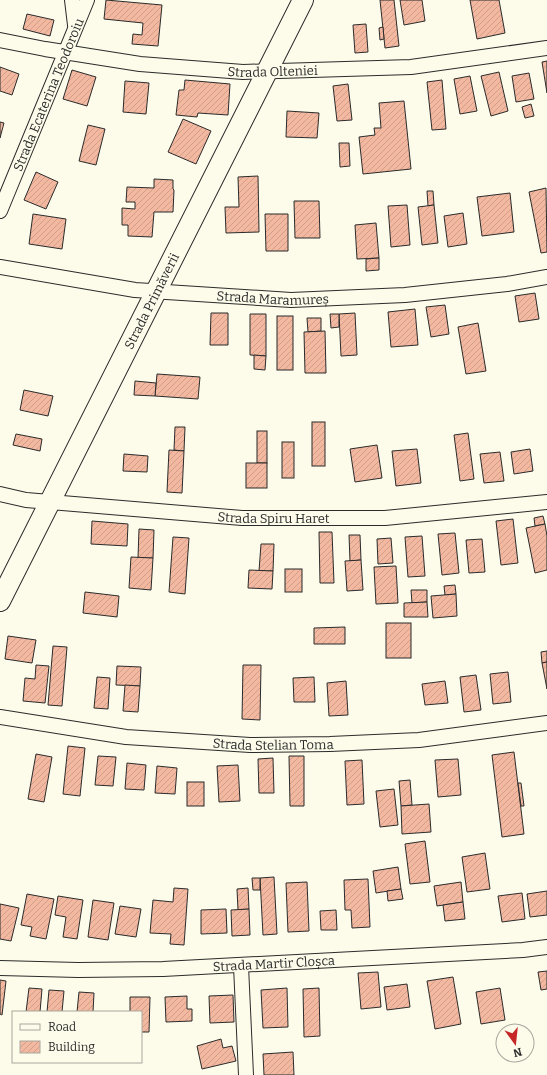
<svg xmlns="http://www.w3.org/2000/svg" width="547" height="1075" font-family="Bitter,serif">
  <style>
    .building { fill: url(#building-hatch); stroke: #2b2b2b }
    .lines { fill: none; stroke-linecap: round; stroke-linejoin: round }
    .street-casing { stroke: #2b2b2b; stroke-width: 16 }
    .secondary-casing { stroke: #2b2b2b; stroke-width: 22 }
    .street { stroke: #fdfbea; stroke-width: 14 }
    .secondary { stroke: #fdfbea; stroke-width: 20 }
    .labels { text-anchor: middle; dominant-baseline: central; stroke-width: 3; stroke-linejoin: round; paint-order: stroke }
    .street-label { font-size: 13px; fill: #2b2b2b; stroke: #fdfbea }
  </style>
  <defs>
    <pattern id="building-hatch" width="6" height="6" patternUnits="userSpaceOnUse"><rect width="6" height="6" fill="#f2b8a0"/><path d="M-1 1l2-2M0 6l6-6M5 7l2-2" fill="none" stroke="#d09e8a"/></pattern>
  </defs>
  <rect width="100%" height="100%" fill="#fdfbea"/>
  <g class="building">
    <polygon points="106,0 162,5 158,46 132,44 133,34 142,35 143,23 104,19"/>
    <polygon points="380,0 394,0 399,46 385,48"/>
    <polygon points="400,0 422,0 425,21 404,25"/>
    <polygon points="470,0 499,0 505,33 477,39"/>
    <polygon points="27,14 54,20 50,36 23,29"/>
    <polygon points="366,24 368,52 355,53 353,25"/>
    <polygon points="383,27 384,39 380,40 379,28"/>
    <polygon points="547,61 547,93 542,62"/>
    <polygon points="0,67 19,74 12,95 0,91"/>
    <polygon points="72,70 96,77 87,106 63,99"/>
    <polygon points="499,72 508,111 491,116 481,76"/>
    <polygon points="529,73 534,99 516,102 512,76"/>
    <polygon points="470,76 477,111 460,114 454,79"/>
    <polygon points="185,80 230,84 228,115 198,113 197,117 176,115 179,90 184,90"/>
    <polygon points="442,80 446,129 432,130 427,82"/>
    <polygon points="125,81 149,83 146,114 123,112"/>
    <polygon points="348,84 352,120 337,121 333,86"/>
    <polygon points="404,101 411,169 363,174 359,137 375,135 374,128 381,128 379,103"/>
    <polygon points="531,104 534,116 525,118 522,107"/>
    <polygon points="287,111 319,113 317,138 286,137"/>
    <polygon points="183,119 211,131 196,164 168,152"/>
    <polygon points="0,122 4,123 0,138"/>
    <polygon points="88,125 105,129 96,165 79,161"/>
    <polygon points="339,143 349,143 350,166 340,167"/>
    <polygon points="36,172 58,182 46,209 24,200"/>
    <polygon points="258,176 259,232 226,233 225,207 239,207 238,177"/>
    <polygon points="154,179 173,180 173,189 174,190 173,212 154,212 152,237 128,236 128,225 122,225 122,208 135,209 135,202 126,202 127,187 154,188"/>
    <polygon points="546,188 547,252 541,253 529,192"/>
    <polygon points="427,191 433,191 434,205 428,206"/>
    <polygon points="510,193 514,232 482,236 477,197"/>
    <polygon points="294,201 319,201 320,238 295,238"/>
    <polygon points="407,205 410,245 391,247 388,206"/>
    <polygon points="434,205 438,243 422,245 418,207"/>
    <polygon points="463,213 467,244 448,247 444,216"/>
    <polygon points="33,214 66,219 62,249 29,244"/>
    <polygon points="265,214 288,214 288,251 266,251"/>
    <polygon points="376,223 379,258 357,259 355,225"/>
    <polygon points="379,258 379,270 366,271 366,259"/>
    <polygon points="535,293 539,319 519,322 515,296"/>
    <polygon points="445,305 449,334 431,337 426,307"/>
    <polygon points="415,309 418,345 391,347 388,312"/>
    <polygon points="211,313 228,313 228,345 210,345"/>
    <polygon points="355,313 357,355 341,356 339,314"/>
    <polygon points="250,314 266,314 266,356 250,355"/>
    <polygon points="330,314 339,314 339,327 331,328"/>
    <rect x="277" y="316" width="16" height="54"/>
    <polygon points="307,318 321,318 321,331 308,332"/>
    <polygon points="478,323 486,371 466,374 458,327"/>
    <polygon points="325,331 326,373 305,373 304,332"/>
    <polygon points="254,355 266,356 265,370 254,369"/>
    <polygon points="157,374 200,377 198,399 155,396"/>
    <polygon points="135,381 156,383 155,396 134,395"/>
    <polygon points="24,390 53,396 48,416 20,410"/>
    <rect x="312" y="422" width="13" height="44"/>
    <polygon points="175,427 185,427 184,451 174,450"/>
    <rect x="257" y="431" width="10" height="32"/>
    <polygon points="468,433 474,479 460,481 454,435"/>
    <polygon points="16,434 42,439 40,451 13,445"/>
    <rect x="282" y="442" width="12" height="36"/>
    <polygon points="377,445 382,478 355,482 350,449"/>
    <polygon points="417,449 421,483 396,486 392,451"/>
    <polygon points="530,449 533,471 514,474 511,452"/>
    <polygon points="169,450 184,451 182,493 167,492"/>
    <polygon points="500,452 504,481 484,483 480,454"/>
    <polygon points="124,454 148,456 147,472 123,471"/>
    <rect x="246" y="463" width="21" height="25"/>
    <polygon points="543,516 545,524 535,526 534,518"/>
    <polygon points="513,519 518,563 501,565 496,521"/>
    <polygon points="92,521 128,524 127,546 91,544"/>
    <polygon points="545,524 547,536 547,570 535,573 526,528"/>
    <polygon points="139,529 154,530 153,558 138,558"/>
    <polygon points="319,532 332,532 334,583 320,583"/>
    <polygon points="455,533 459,573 442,575 438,534"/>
    <polygon points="349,535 360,535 361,560 350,561"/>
    <polygon points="422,536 425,576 408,577 405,537"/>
    <polygon points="173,537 189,538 185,594 169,592"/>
    <polygon points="391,538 393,563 378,564 377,539"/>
    <polygon points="482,539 485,572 469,573 466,540"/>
    <polygon points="261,544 274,544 273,571 259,571"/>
    <polygon points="131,557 153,558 151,590 129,588"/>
    <polygon points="361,560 363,590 347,591 345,561"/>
    <polygon points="396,566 398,603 376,604 374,567"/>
    <rect x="285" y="569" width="17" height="23"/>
    <polygon points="249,570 273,571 272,589 248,588"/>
    <polygon points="455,585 456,594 445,595 444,586"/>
    <polygon points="411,590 427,590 427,602 412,603"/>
    <polygon points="85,592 119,596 117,617 83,613"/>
    <polygon points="456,594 457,616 433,618 431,596"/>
    <polygon points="427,602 428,617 404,617 404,603"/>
    <rect x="386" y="623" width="25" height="35"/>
    <polygon points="345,627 345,644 314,644 314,628"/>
    <polygon points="8,636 36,640 32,663 5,659"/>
    <polygon points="53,646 67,647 62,706 48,705"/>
    <polygon points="547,651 547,662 542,663 541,652"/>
    <polygon points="547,662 547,689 542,663"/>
    <polygon points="36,665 49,666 45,703 23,701 25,678 35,679"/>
    <polygon points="243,665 261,665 260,720 242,719"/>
    <polygon points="117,666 141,667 140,686 116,685"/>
    <polygon points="508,672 511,702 493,704 490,674"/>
    <polygon points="476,675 481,710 464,712 460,677"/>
    <polygon points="97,677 110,678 108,709 94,708"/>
    <polygon points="314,677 315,702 294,702 293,678"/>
    <polygon points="346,681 348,715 329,716 327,683"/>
    <polygon points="445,681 448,703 425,705 422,684"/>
    <polygon points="125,685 140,686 138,712 123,711"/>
    <polygon points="68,746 85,748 80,796 63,794"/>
    <polygon points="514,752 524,834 502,837 492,755"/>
    <polygon points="36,754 52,757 44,802 28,799"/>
    <polygon points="98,756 116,757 113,786 95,785"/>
    <polygon points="289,756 304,756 304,806 290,806"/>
    <polygon points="273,758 274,793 259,793 258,759"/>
    <polygon points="458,759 461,795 438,797 435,760"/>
    <polygon points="362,760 364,804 347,805 345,761"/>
    <polygon points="127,763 146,765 144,790 125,789"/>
    <polygon points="238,765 240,801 219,802 217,766"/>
    <polygon points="157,766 177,768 175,794 155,793"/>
    <polygon points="410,780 412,805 401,806 399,781"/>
    <rect x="187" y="782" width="17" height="24"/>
    <polygon points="518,783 521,783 524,806 521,806"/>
    <polygon points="394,789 398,825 380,827 376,791"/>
    <polygon points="429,804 431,832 402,834 401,806"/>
    <polygon points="425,841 430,882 410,884 405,844"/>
    <polygon points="485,853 490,889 467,892 462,857"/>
    <polygon points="398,867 401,889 376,893 373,871"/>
    <polygon points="274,877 277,934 263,935 260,878"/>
    <polygon points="252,878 260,878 260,890 253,890"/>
    <polygon points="368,879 370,927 352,928 351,910 345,910 344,880"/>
    <polygon points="307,882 309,931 288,932 286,883"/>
    <polygon points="461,882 463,902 437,906 434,886"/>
    <polygon points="174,888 188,889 184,945 170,944 171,934 150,933 153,900 173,902"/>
    <polygon points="248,888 249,909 238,910 237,889"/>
    <polygon points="401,889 403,899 388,901 387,891"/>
    <polygon points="547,891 547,915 530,917 527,894"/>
    <polygon points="522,893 525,919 502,922 498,896"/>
    <polygon points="27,894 54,899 46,939 30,936 32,927 21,925"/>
    <polygon points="58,896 83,900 77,939 63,937 66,917 55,915"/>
    <polygon points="93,900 114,903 108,940 88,937"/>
    <polygon points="463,902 465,919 445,921 443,905"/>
    <polygon points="0,904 19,908 11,941 0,939"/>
    <polygon points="120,906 141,909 136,937 115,934"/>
    <polygon points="226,909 227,933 201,934 201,910"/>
    <polygon points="249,909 250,935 232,936 231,910"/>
    <polygon points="336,910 337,930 321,930 320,911"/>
    <polygon points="547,971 547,989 541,990 538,972"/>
    <polygon points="378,972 381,1007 361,1009 358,973"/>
    <polygon points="453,977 461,1024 435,1029 427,981"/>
    <polygon points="0,980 6,981 2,1015 0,1014"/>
    <polygon points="407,984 410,1007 387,1010 384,987"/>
    <polygon points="29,988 42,989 40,1012 26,1012"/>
    <polygon points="287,988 288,1027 263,1028 261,990"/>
    <polygon points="319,988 320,1036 304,1037 303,989"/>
    <polygon points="500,988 505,1020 481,1024 476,992"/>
    <polygon points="49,990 64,991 62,1012 47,1012"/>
    <polygon points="79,992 94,993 93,1012 77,1012"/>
    <polygon points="233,995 234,1022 210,1023 209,996"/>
    <polygon points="187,996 187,1009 192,1009 192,1021 166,1022 165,997"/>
    <polygon points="130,997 150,997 149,1032 141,1032 141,1012 130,1012"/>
    <polygon points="221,1039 223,1048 232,1046 236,1061 202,1069 197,1046"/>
    <polygon points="293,1052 294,1075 264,1075 263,1054"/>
  </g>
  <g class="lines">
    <g class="street-casing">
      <g id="street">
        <polyline points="72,0 75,25"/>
        <path id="s1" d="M 0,40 L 45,49 L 140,64 L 243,72 L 411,67 L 547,48"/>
        <path id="s2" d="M 0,211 L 87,0"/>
        <path id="s3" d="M 0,267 L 135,290 L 291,300 L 405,295 L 507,284 L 547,277"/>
        <path id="s4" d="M 0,494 L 26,500 L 242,518 L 385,518 L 547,502"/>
        <path id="s5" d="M 0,717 L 126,737 L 250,745 L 330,744 L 419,740 L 547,723"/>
        <polyline points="241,966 246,1075"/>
        <path id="s6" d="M 0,968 L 78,970 L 163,969 L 523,950 L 547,947"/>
      </g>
    </g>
    <g class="secondary-casing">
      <g id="secondary">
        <path id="s7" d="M 0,601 L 303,0"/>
      </g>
    </g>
    <use href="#street" class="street"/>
    <use href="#secondary" class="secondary"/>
  </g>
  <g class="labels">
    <g class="street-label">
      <text stroke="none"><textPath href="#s1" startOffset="275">Strada Olteniei</textPath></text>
      <text stroke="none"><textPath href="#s2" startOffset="126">Strada Ecaterina Teodoroiu</textPath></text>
      <text stroke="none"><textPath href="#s3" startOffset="275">Strada Maramureș</textPath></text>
      <text stroke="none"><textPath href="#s7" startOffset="336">Strada Primăverii</textPath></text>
      <text stroke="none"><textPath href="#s4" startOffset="275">Strada Spiru Haret</textPath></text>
      <text stroke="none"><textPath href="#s5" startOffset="275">Strada Stelian Toma</textPath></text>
      <text stroke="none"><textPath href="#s6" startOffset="274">Strada Martir Cloșca</textPath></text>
    </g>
  </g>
  <rect x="12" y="1011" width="130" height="52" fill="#fdfbea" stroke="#a9a89e"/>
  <rect x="20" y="1024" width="20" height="6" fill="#fdfbea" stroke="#a9a89e"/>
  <text x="48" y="1031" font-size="12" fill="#2b2b2b">Road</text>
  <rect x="20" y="1041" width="20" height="12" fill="url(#building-hatch)" stroke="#a9a89e"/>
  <text x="48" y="1051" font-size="12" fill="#2b2b2b">Building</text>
  <g transform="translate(515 1043) rotate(165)"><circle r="19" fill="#fdfbea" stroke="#a9a89e"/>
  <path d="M0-3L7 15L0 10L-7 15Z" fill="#c62828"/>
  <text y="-6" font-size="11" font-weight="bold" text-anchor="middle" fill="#2b2b2b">N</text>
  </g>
</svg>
